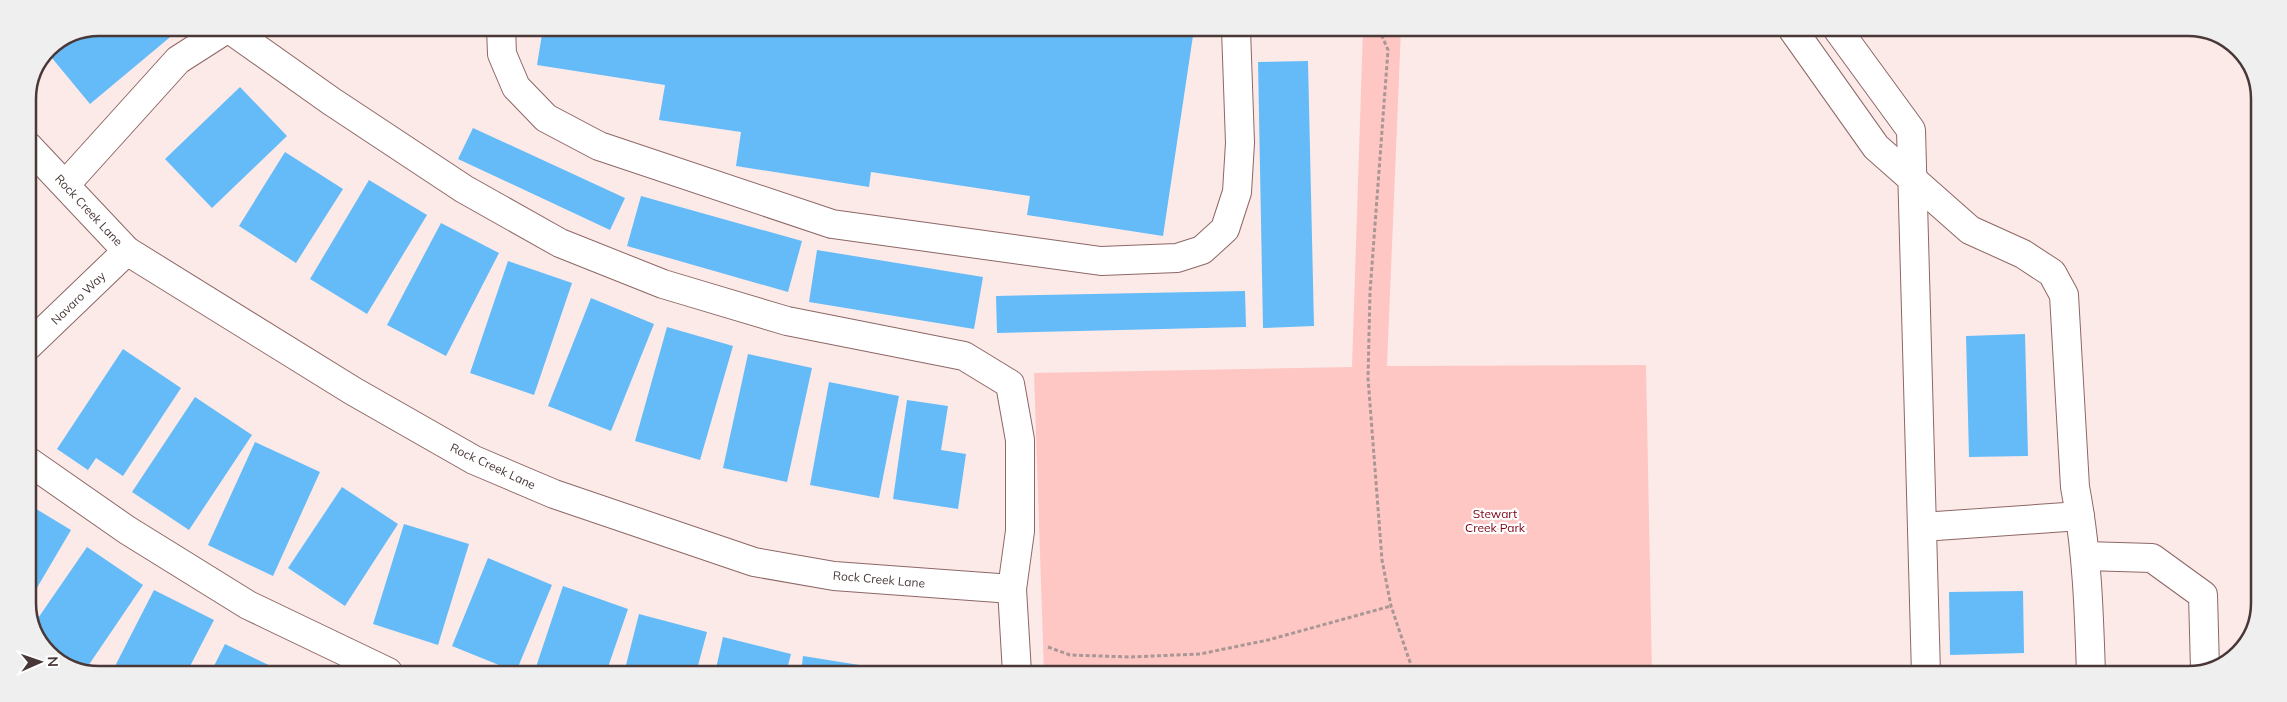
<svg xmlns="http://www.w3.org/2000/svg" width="2287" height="702" font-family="Mulish,sans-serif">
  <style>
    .green { fill: #fec7c3 }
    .building { fill: #65bbf7 }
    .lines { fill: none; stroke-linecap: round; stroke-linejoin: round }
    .minor-casing { stroke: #8d6765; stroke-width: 30 }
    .path { stroke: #a99796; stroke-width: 3; stroke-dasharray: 4 2.5; stroke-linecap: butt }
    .minor { stroke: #fff; stroke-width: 28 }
    .labels { text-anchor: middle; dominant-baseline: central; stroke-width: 4.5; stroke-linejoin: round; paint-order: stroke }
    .street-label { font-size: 12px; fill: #493837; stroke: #fff }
    .park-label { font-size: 12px; fill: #7c0014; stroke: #fff }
    .rim { fill: none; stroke: #493837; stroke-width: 2.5 }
  </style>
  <rect width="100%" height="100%" fill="#fceae9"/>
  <polygon class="green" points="1363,29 1401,29 1387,366 1646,365 1652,674 1044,673 1034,373 1352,367"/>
  <g class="building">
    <polygon points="99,28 181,28 90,104 47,52 53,46"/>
    <polygon points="543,28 1194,29 1163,236 1027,215 1030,196 871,172 869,187 736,166 741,132 659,120 665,85 537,65"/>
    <polygon points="1308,61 1314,326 1263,328 1258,62"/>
    <polygon points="240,87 287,136 212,208 165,159"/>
    <polygon points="473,128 625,198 610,230 458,159"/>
    <polygon points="285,152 343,189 296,263 239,226"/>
    <polygon points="369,180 427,215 367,314 310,279"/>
    <polygon points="641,196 802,241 788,292 627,246"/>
    <polygon points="441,223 499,253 446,356 387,325"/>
    <polygon points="817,250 983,277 974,329 809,302"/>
    <polygon points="508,261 572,283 534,395 470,373"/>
    <polygon points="1245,291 1246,327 997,333 996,296"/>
    <polygon points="591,298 654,324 611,431 548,406"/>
    <polygon points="667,327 733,346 700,460 635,441"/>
    <polygon points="2025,334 2028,456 1969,457 1966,336"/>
    <polygon points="123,349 181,388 123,476 96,458 88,470 57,449"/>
    <polygon points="748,354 812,368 787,482 723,468"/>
    <polygon points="829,382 899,396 879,498 810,485"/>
    <polygon points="195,397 252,435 189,530 132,492"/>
    <polygon points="907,400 948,406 941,450 966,454 958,509 893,499"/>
    <polygon points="255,442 320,472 273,576 208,545"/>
    <polygon points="342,487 398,524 345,606 288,568"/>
    <polygon points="28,504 71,530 28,603"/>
    <polygon points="404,524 469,544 438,645 373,624"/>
    <polygon points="87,547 143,585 84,672 80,672 42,647 34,624"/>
    <polygon points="488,558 552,585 516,672 452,646"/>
    <polygon points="563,586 628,609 606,673 534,673"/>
    <polygon points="154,590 214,620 187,672 112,672"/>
    <polygon points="2023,591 2024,653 1950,655 1949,592"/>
    <polygon points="639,614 707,632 696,673 624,673"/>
    <polygon points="723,637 791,654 786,673 715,673"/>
    <polygon points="225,644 283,672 211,672"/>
    <polygon points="803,656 872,667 871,673 801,673"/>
    <polygon points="885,667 921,672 921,673 884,673"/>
  </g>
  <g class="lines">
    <g class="minor-casing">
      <g id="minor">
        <polyline points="501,28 502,54 516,87 546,118 599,146 832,224 1101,261 1177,258 1202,250 1225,229 1237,192 1240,143 1236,29"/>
        <path d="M 1793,30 L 1876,147 L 1970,230 L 2023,254 L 2052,273 L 2064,295 L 2075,487 C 2087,549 2089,611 2091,674"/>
        <polyline points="1838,30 1911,130 1926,674"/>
        <polyline points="28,146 127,251 353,391 474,460 554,494 754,562 834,576 1012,589"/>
        <polyline points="66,184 178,60 228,28 331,101 464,189 560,243 663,284 787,321 964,356 1010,384 1020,440 1020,531 1012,589 1017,673"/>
        <polyline points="28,346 127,251"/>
        <polyline points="28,461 127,530 248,605 388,672"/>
        <polyline points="1922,527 2080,516"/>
        <polyline points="2085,556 2152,558 2203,595 2205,669"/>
      </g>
    </g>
    <g class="path">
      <polyline points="1379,29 1388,50 1370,292 1368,378 1382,560 1391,606 1414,674"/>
      <polyline points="1048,647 1070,655 1130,657 1200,654 1268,640 1391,606"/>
    </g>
    <use href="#minor" class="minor"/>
  </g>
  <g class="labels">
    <g class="street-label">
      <text transform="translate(89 210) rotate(47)">Rock Creek Lane</text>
      <text transform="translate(78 298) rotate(-44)">Navaro Way</text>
      <text transform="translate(493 466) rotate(25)">Rock Creek Lane</text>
      <text transform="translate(879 579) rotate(5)">Rock Creek Lane</text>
    </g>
    <g class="park-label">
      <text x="1495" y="513">Stewart<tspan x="1495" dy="14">Creek Park</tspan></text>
    </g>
  </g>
  <path d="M0 0H2287V702H0ZM99 36H2188A63 63 0 0 1 2251 99V603A63 63 0 0 1 2188 666H99A63 63 0 0 1 36 603V99A63 63 0 0 1 99 36Z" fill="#f0efef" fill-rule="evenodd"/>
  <path class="rim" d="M99 36H2188A63 63 0 0 1 2251 99V603A63 63 0 0 1 2188 666H99A63 63 0 0 1 36 603V99A63 63 0 0 1 99 36Z"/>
  <g transform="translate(40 662) rotate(88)" stroke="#ffffff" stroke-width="4" paint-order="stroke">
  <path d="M0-4L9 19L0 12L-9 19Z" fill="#493837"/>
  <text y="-8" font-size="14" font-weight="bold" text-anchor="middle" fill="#493837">N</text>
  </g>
</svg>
